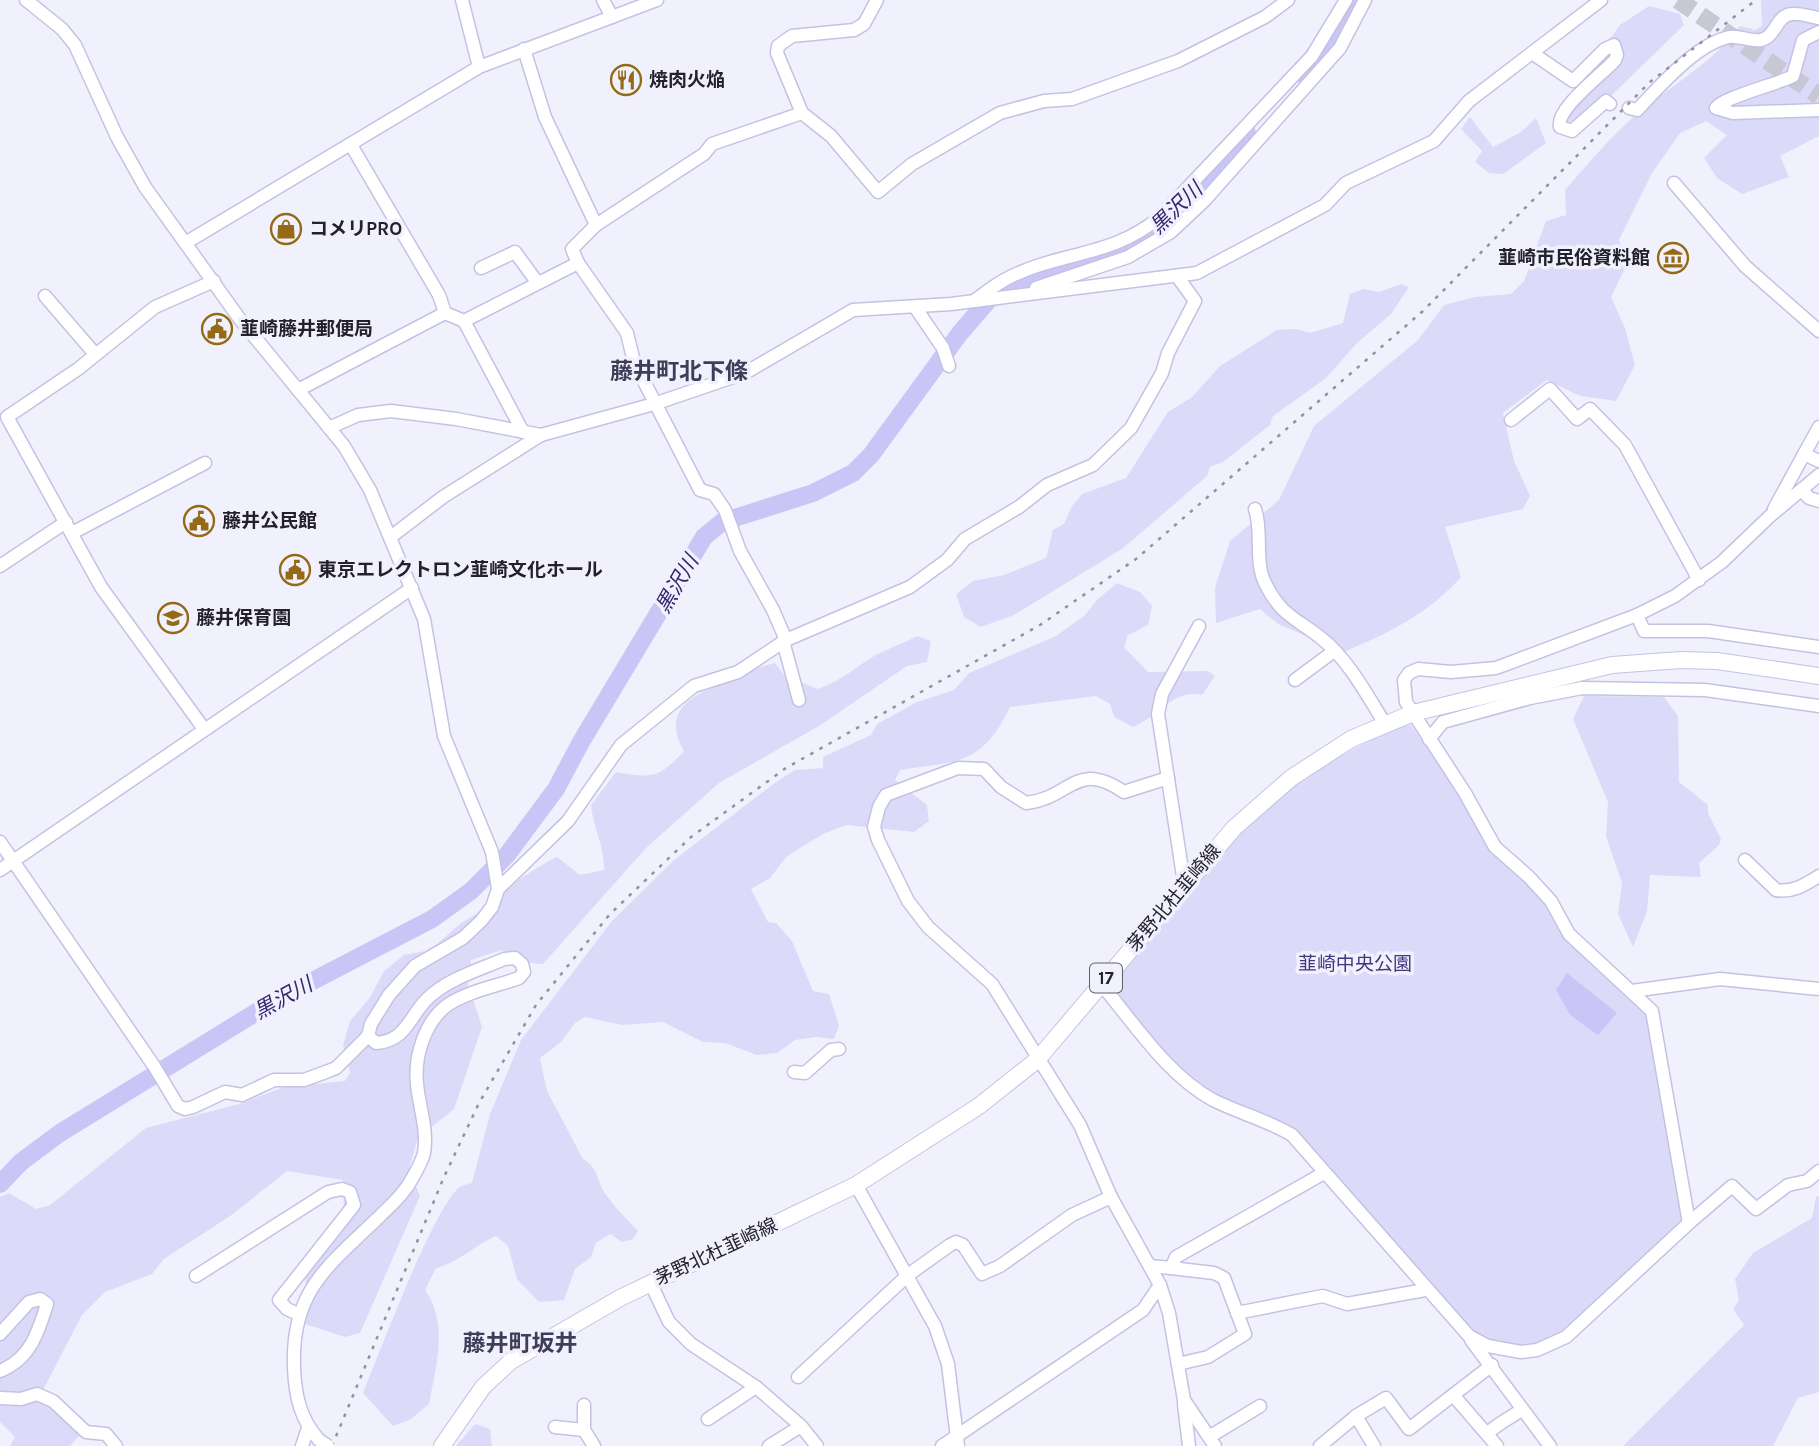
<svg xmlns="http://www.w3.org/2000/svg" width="1819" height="1446" font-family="Karla,'Noto Sans JP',sans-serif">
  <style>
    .green { fill: #dcdaf9 }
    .water { fill: #c9c5f7 }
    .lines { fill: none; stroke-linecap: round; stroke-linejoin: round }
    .river { stroke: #c9c5f7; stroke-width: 18 }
    .highway-tunnel { stroke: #c8c7d4; stroke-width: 18; stroke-dasharray: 18 9; stroke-linecap: butt }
    .minor-casing { stroke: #c4c2e2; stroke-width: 15 }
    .major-casing { stroke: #c4c2e2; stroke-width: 18 }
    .minor { stroke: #fff; stroke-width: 12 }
    .major { stroke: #fff; stroke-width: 16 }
    .rail { stroke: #92929e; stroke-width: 2.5; stroke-dasharray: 3.5 7; stroke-linecap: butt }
    .minor-bridge-casing { stroke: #c4c2e2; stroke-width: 15; stroke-linecap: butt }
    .minor-bridge { stroke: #fff; stroke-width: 12 }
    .labels { text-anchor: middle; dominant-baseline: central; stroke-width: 7; stroke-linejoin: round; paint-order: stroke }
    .shield { fill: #f1f1fe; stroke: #605f6c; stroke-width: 2 }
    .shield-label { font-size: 18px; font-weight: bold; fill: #22212d }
    .poi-label { font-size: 19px; font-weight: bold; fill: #22212d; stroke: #f1f1fe; text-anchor: start }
    .street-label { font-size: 19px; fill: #22212d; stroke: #f1f1fe }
    .park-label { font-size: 19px; fill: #43367e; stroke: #f1f1fe }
    .water-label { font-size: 21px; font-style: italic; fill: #35266d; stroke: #f1f1fe }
    .quarter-label { font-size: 23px; font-weight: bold; fill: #403d58; stroke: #f1f1fe }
  </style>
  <rect width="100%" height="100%" fill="#f1f1fe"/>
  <g class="green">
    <path d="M 1761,0 L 1819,0 L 1819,136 L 1780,156 L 1789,177 L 1742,194 L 1717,178 L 1704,158 L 1727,135 L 1706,121 L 1680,133 L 1652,173 L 1619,240 L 1627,264 L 1611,297 L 1625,328 L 1635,365 L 1616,401 L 1580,396 L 1547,380 L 1503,413 L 1514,461 L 1530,496 L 1523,509 L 1445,527 L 1461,577 C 1427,615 1390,632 1344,652 L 1278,624 L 1260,609 L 1216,623 L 1215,588 L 1230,541 L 1279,500 L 1314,426 L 1418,340 L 1444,305 L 1475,297 L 1511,294 L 1524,281 L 1546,221 L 1566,215 L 1565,190 C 1586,166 1607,141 1631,119 C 1667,88 1712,64 1740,26 L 1755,30 L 1762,26 Z"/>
    <polygon points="1649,6 1680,14 1684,25 1613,94 1567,124 1558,111 1620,25"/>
    <polygon points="1470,117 1493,147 1521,132 1536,118 1546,143 1503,174 1489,173 1475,162 1482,151 1461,129"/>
    <polygon points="1401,284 1409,287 1391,314 1358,342 1325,379 1273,416 1270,425 1223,462 1210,467 1207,476 1122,549 1014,615 981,627 964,617 956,594 973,581 1004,575 1046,558 1053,530 1064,524 1072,506 1082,494 1126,478 1168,412 1192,397 1220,366 1277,330 1296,329 1310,333 1343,323 1350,294 1363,289 1379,292"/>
    <path d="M 1117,583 L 1140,592 L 1152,606 L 1148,625 L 1128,635 L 1124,647 L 1148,672 L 1208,671 L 1215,676 L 1202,695 C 1174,688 1157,718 1133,727 L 1114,717 L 1110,704 L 1096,696 L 1010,707 C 982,765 959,761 900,770 L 895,780 L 927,805 L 929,821 L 914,832 L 846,825 L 823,834 L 787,856 L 770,878 L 751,889 L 768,922 L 776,923 L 792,941 L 813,991 L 829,994 L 839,1026 L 834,1039 L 816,1037 L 795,1040 L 777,1053 L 757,1055 L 725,1043 L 703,1042 L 663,1022 L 622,1025 L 585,1017 L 576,1022 L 561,1042 L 540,1058 L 547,1091 L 583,1159 C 600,1168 596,1183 607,1196 C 616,1209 628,1220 638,1231 L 633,1239 L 622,1242 L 610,1234 L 596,1243 L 591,1257 L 575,1269 L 564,1300 L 539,1302 L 517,1279 L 508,1246 L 496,1236 C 475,1245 458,1263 436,1268 L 425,1290 C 449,1324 436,1365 429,1404 L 411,1419 L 393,1426 L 363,1393 C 378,1357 435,1203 461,1186 C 462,1186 471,1183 472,1183 L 490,1114 L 521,1040 L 612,921 L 674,860 L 772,785 L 795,770 L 823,768 L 823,757 L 871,735 L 877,724 L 917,702 L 954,690 L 969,673 L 1056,636 L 1084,616 L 1098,599 Z"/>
    <path d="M 917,636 L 931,641 L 927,662 L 907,666 L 819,726 L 719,783 L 646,848 L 543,964 L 526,963 L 502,950 L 471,960 L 468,984 L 482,1027 L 454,1109 L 418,1138 L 409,1169 L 420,1196 L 360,1333 L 345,1337 L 305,1324 L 306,1262 L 344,1210 L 343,1180 L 287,1171 L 233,1214 L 164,1259 L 152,1274 L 105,1292 L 82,1315 L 41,1394 L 43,1403 L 67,1416 L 79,1436 L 70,1446 L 10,1446 L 15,1437 L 0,1422 L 0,1197 L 9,1193 L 36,1209 L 50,1205 L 146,1128 L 239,1104 L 284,1087 L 345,1081 L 350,1072 L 343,1045 L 350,1021 L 369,999 L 384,971 L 404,955 L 425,951 L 437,944 L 461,923 L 485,909 L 488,899 C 512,886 532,869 557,857 L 580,875 L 604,870 C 605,847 593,828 591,805 L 616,772 C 652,778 658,779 684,751 C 659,708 696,694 728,681 C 744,674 758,667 775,663 L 785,676 L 818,689 C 839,681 849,673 866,661 C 882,650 901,645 917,636 Z"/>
    <polygon points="1584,696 1664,697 1678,716 1679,782 1708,805 1708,813 1721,839 1719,845 1699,863 1701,877 1650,875 1647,911 1633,947 1618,914 1622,883 1606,836 1608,802 1573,719"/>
    <path d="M 1410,724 L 1544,902 L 1561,934 L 1647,1013 L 1684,1220 C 1651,1251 1576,1333 1538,1344 C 1510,1353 1485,1338 1463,1322 L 1302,1140 L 1216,1095 L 1186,1072 L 1155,1041 L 1107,984 L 1232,834 L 1293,781 L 1384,733 Z"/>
    <polygon points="1819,1196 1819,1392 1798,1398 1773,1446 1623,1446 1744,1325 1733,1309 1739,1300 1735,1279 1753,1253 1812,1218 1816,1197"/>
    <polygon points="475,1424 490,1429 492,1446 456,1446"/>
  </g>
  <polygon class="water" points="1567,973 1617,1013 1598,1035 1570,1015 1556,990"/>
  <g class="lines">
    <g class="river">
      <polyline points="1302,74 1333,41 1355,0"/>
      <polyline points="0,1184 21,1162 60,1133 276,1000 432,919 471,891 507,855 556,789 581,742 704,537 722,522 813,493 853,473 871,455 960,333 999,288 1143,240 1165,224 1247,133"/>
    </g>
    <polyline class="highway-tunnel" points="1678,0 1819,96"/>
    <g class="minor-casing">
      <g id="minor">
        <path d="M 26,0 L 62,29 L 75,45 L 117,137 L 145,187 L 239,318 L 344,446 L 370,490 L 424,619 L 444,736 L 492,852 L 498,889 L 492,907 L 481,921 L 463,938 L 415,966 L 389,995 L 371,1024 L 368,1036 L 376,1043 C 406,1041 409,1017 427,999 C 447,979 479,970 504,959 L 515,958 L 522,964 L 524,972 L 519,978 C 497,986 469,991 449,1004 C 425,1020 414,1057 417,1084 C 419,1106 428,1130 424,1153 C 422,1161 417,1170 413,1177 C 405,1193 392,1204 379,1217 C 328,1266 291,1291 294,1367 C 295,1395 300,1419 319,1440"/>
        <polyline points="462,0 479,67"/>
        <polyline points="603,0 612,17"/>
        <polyline points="877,0 864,24 854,30 792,36 778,46 777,53 802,113 831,136 878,192 912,164 1000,113 1044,101 1072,99 1178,61 1265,17 1288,0"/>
        <path d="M 1819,32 L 1803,40 L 1793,76 C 1778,84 1721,98 1716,108 L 1733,113 L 1819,110"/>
        <polyline points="524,49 545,117 596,225"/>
        <path d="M 1532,53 L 1573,81 L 1605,49 L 1614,45 L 1617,55 L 1615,60 C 1603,74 1555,109 1560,127 L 1572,131 L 1606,101 L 1610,104"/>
        <path d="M 1629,108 L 1637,110 C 1659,87 1696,44 1729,37 C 1739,35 1750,42 1761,40 C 1776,37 1776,15 1792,14 C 1801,13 1811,17 1819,18"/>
        <polyline points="351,145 439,295 445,313 464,321 578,263"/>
        <polyline points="1674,183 1745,266 1819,331"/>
        <polyline points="187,242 479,67 657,0"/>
        <polyline points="481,268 515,252 537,282"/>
        <polyline points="1036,288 1128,257 1171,232 1204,201 1340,48 1365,0"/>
        <polyline points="45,296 95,354"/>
        <path d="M 974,301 C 985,293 997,283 1010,277 C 1063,251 1112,257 1160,217 L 1312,56 L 1346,0"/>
        <polyline points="915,307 943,348 949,366"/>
        <polyline points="464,321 523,432"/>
        <polyline points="298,390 445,313"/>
        <polyline points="1511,420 1550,389 1577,419 1590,409 1625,445 1699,580"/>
        <polyline points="329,428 358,415 391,411 456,419 541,435 654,404 745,373 853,310 951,304 1197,273 1325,205 1346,183 1434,141 1469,101 1601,0"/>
        <polyline points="1804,454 1819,461"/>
        <polyline points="1802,490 1809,498 1819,501"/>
        <path d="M 1255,509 C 1263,532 1254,561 1265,583 C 1281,616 1296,618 1321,638 C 1348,659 1367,695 1385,724"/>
        <polyline points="1774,509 1819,427"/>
        <polyline points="72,533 205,463"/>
        <polyline points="392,536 443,497 541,435"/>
        <polyline points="0,566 66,522"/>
        <polyline points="1637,615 1644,631 1708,631 1819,647"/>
        <polyline points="786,640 773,610 740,551 725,510 714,494 700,490 634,362 627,333 578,263 572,249 596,225 704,154 712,144 802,113"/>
        <polyline points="783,641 799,700"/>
        <polyline points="1295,680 1334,651"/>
        <polyline points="204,729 101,587 7,417 78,369 155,307 214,281"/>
        <polyline points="1429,739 1443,722 1530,698 1582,688 1705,690 1819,706"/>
        <path d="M 1168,778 L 1124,792 C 1075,759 1072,798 1026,803 L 1001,787 L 984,769 L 958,768 L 886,795 L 879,807 L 874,827 L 878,840 L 908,901 L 928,927 L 992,984 L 1080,1125 L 1111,1197 L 1160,1285 L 1169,1313 L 1184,1400 L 1215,1446"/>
        <polyline points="0,842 154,1066 178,1106 185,1109 193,1107 225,1092 242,1095 274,1080 304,1080 323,1073 336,1068 368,1036"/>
        <path d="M 1745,860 L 1776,890 C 1793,893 1806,884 1819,876"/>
        <polyline points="0,870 412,588"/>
        <polyline points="1188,880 1183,876 1158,714 1162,694 1199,626"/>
        <polyline points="498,889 568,821 621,745 694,686 738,672 786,640 910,587 947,560 965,539 1019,507 1047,485 1093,465 1131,428 1162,373 1168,353 1195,301 1177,276"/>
        <path d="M 1101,984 C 1134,1023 1167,1075 1213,1100 C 1239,1113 1267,1120 1292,1135 L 1469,1336 L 1488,1346 L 1521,1352 L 1537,1350 L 1566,1337 L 1689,1223 L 1652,1011 L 1569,934 L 1551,901 L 1529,877 L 1495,847 L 1465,793 L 1406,702 L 1404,680 L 1409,673 L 1418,669 L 1451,672 L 1496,668 L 1637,615 L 1675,596 L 1722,562 L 1770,516 L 1819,475"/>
        <polyline points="1632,991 1720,979 1819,989"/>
        <polyline points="794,1072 805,1073 831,1050 839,1049"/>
        <polyline points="856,1185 935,1326 948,1364 958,1446"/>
        <polyline points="1689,1223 1732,1186 1756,1209 1788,1185 1807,1181 1819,1171"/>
        <polyline points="1150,1266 1171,1268 1176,1257 1324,1173"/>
        <polyline points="1171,1268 1214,1273 1224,1278 1245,1334 1208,1357 1178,1364"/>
        <polyline points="196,1276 328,1192 342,1189 350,1192 354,1205 279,1300 287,1309 298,1314"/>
        <polyline points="650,1282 669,1322 691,1344 756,1387 801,1426 817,1446"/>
        <polyline points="1237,1313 1323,1296 1347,1304 1425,1290"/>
        <path d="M 0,1334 L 29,1302 L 40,1299 L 47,1304 C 38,1333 30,1359 0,1371"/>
        <polyline points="1471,1340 1550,1446"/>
        <polyline points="798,1377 908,1275 950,1245 956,1242 963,1245 982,1274 1000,1266 1072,1215 1111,1197"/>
        <polyline points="1453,1395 1497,1446"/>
        <polyline points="0,1398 21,1399 37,1394 53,1401 86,1432 106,1434 116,1446"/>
        <polyline points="1184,1404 1189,1446"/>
        <polyline points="584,1405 584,1430 594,1446"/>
        <polyline points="1356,1416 1374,1446"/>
        <polyline points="708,1419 756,1387"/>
        <polyline points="555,1427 584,1430"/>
        <path d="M 1487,1434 C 1498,1423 1509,1419 1521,1410"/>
        <polyline points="1209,1437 1260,1406"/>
        <polyline points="302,1446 308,1428"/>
        <polyline points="769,1446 801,1426"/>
        <polyline points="942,1446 1143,1310 1160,1285"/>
        <polyline points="1320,1446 1356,1416 1386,1398 1409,1429 1492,1365"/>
      </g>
    </g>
    <g class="major-casing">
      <polyline id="major" points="442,1446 483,1387 511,1361 620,1298 856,1185 979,1106 1037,1060 1234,828 1291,778 1351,739 1413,713 1612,665 1681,660 1717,661 1819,676"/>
    </g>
    <use href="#minor" class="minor"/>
    <use href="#major" class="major"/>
    <polyline class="rail" points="332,1446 444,1177 479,1103 536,1005 610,914 691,837 786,768 1040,625 1136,559 1423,311 1650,82 1756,0"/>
    <g class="minor-bridge-casing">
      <polyline id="minor-bridge" points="319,1440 328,1446"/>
    </g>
    <use href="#minor-bridge" class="minor-bridge"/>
  </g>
  <defs>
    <g id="restaurant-ring" transform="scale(1.575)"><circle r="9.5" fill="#f1f1fe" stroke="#956a16" stroke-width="1.5"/><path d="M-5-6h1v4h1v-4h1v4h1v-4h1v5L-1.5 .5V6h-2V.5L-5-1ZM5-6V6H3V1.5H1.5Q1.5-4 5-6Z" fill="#956a16"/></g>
    <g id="shop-ring" transform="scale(1.575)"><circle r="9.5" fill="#f1f1fe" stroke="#956a16" stroke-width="1.5"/><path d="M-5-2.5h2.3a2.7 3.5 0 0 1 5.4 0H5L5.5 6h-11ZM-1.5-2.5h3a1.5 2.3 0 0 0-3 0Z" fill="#956a16"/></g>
    <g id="museum-ring" transform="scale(1.575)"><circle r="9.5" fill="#f1f1fe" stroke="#956a16" stroke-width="1.5"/><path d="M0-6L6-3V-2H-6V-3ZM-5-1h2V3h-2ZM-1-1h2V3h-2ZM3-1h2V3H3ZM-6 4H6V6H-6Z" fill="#956a16"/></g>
    <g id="civic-ring" transform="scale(1.575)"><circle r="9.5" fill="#f1f1fe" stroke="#956a16" stroke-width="1.5"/><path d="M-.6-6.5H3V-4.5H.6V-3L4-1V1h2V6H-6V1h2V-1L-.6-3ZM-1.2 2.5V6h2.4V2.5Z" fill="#956a16"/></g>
    <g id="school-ring" transform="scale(1.575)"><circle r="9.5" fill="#f1f1fe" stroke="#956a16" stroke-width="1.5"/><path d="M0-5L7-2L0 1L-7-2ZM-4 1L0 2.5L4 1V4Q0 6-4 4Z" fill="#956a16"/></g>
  </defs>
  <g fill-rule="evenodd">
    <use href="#restaurant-ring" x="626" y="80"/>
    <use href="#shop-ring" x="286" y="229"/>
    <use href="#museum-ring" x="1673" y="258"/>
    <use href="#civic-ring" x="217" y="329"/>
    <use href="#civic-ring" x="199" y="521"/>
    <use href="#civic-ring" x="295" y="570"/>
    <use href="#school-ring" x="173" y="618"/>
  </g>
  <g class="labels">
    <rect class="shield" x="1090" y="963.5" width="32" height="29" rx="5"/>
    <g class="shield-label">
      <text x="1106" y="978">17</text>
    </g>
    <g class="poi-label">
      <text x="649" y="80">焼肉火焔</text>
      <text x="309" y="229">コメリPRO</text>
      <text x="1650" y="258" text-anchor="end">韮崎市民俗資料館</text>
      <text x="240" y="329">韮崎藤井郵便局</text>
      <text x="222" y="521">藤井公民館</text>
      <text x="318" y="570">東京エレクトロン韮崎文化ホール</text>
      <text x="196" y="618">藤井保育園</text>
    </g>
    <g class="street-label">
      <text transform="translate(1174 898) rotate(-50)">茅野北杜韮崎線</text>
      <text transform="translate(716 1252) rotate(-25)">茅野北杜韮崎線</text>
    </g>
    <g class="park-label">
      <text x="1355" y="964">韮崎中央公園</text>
    </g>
    <g class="water-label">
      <text transform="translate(1176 208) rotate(-44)">黒沢川</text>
      <text transform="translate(677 584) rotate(-60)">黒沢川</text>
      <text transform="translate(283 998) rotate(-29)">黒沢川</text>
    </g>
    <g class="quarter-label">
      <text x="679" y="371">藤井町北下條</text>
      <text x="520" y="1343">藤井町坂井</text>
    </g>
  </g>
</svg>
